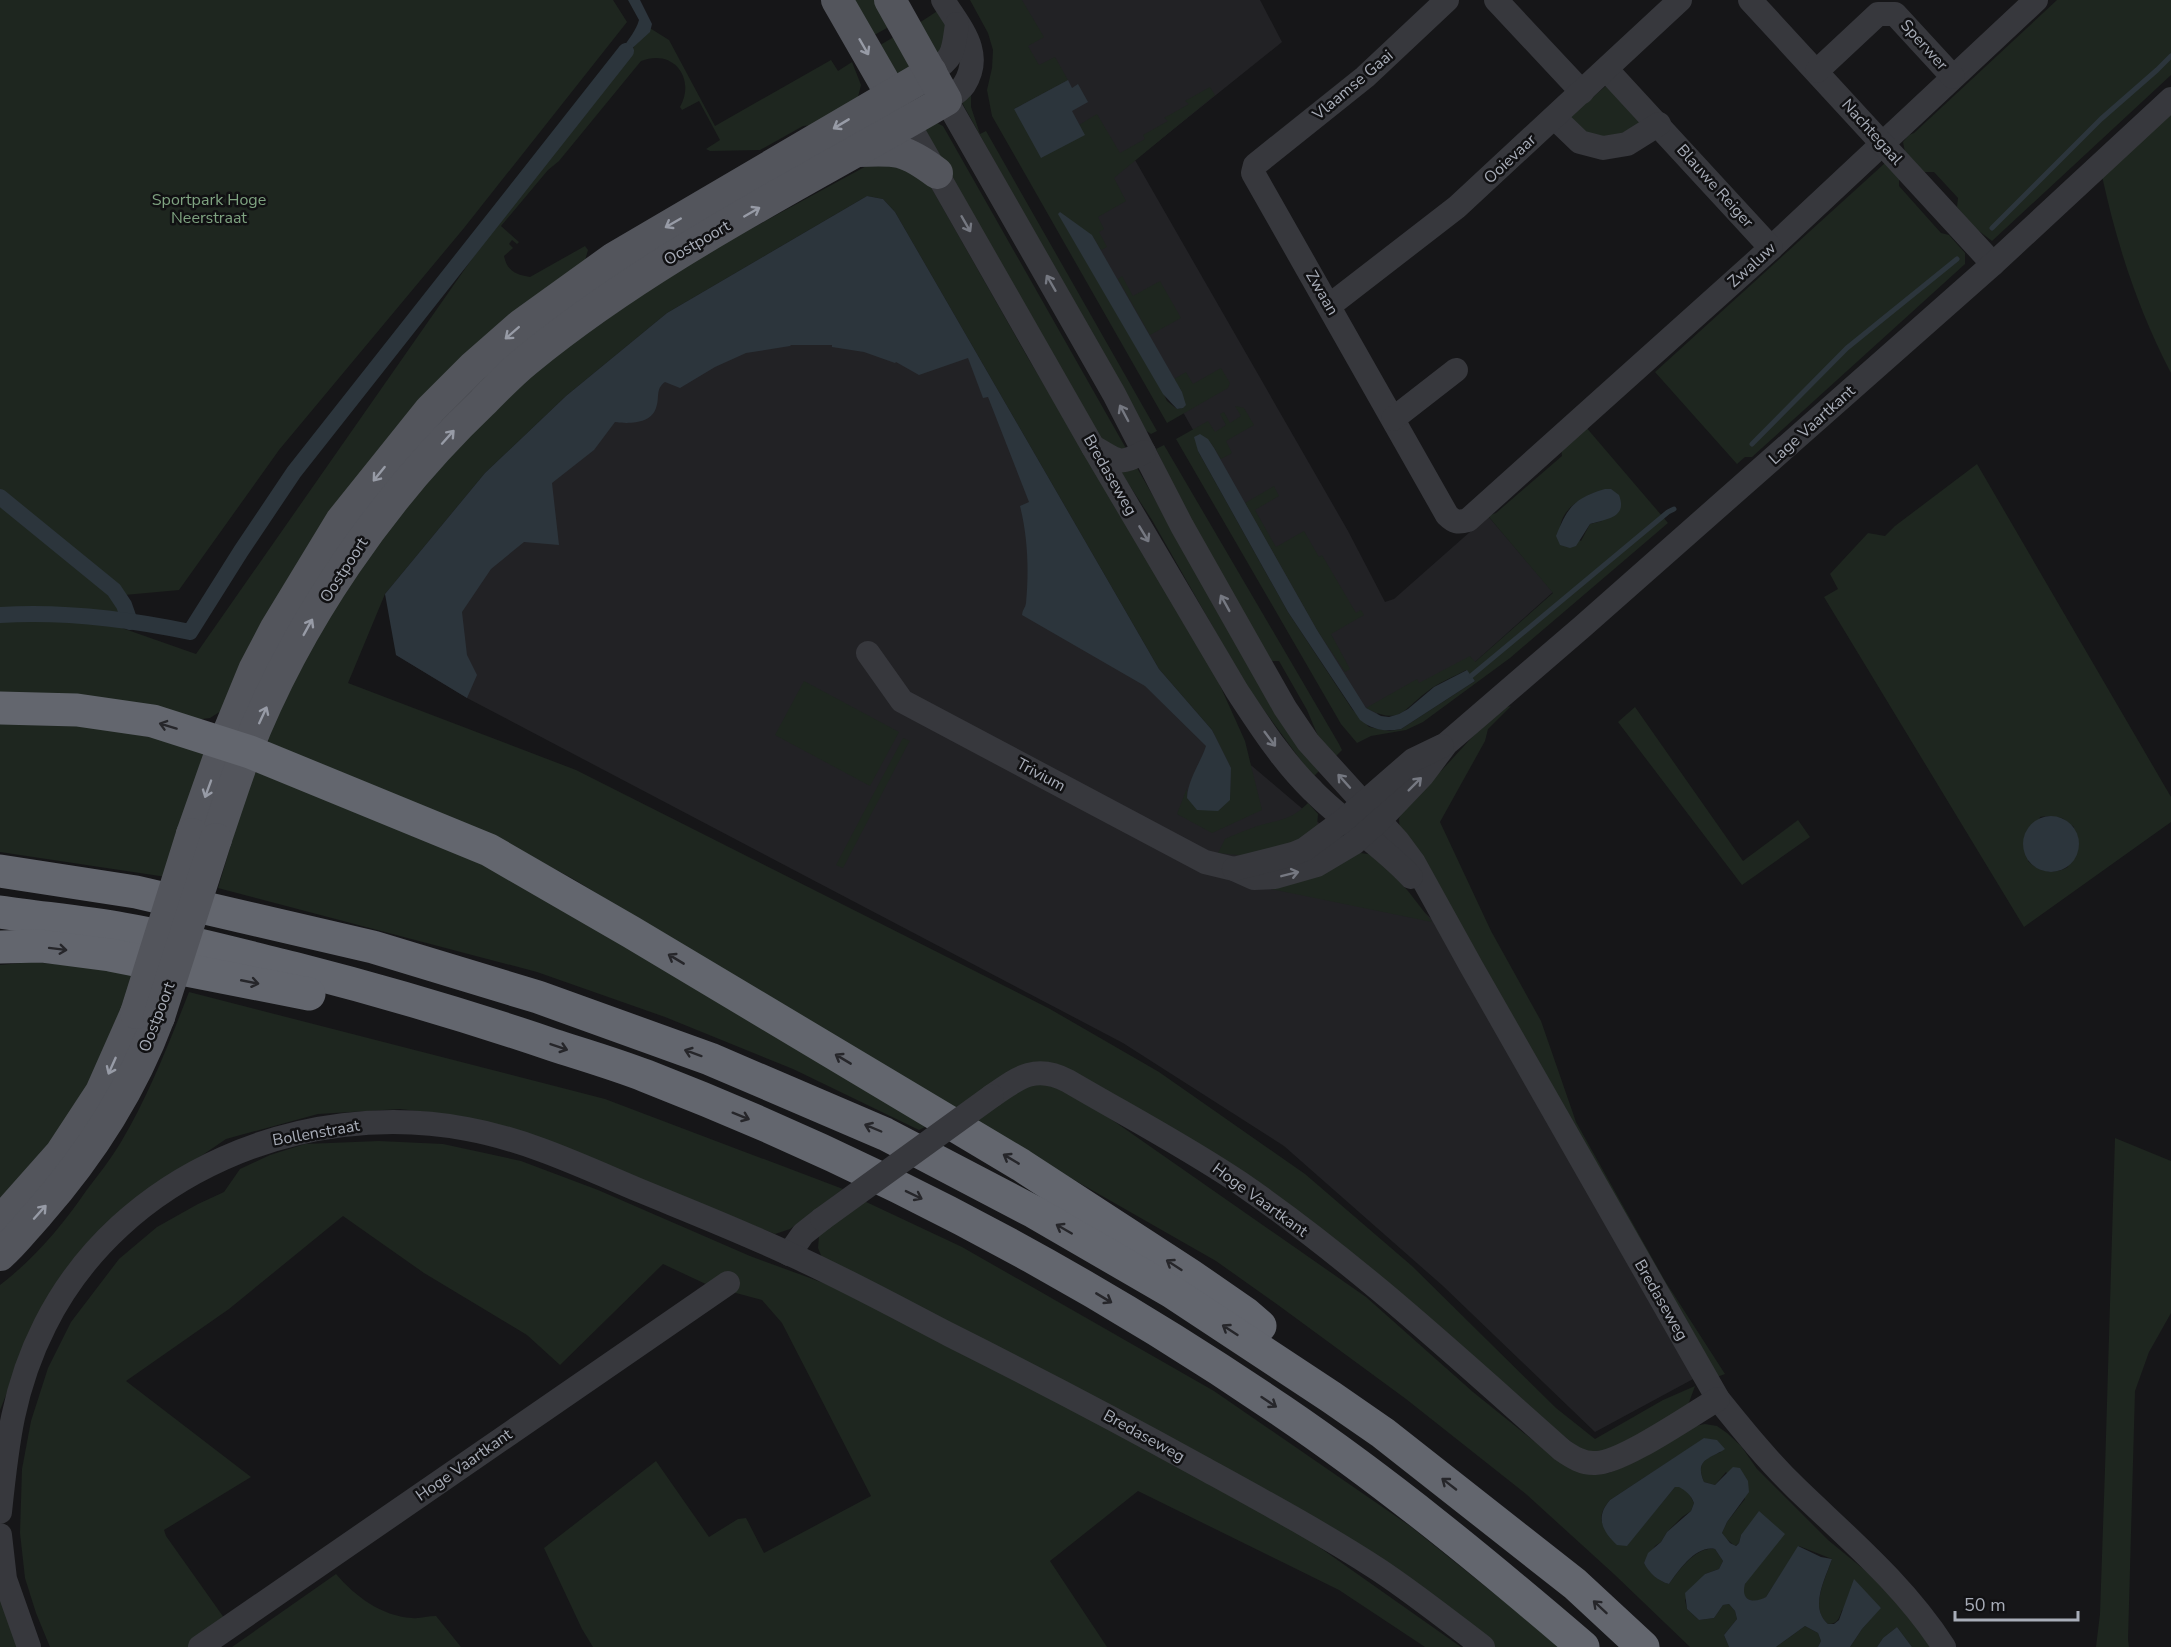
<svg xmlns="http://www.w3.org/2000/svg" width="2171" height="1647" font-family="'Nunito Sans',sans-serif">
  <style>
    .built { fill: #222225 }
    .green { fill: #1e261f; fill-rule: evenodd }
    .water { fill: #2c353c }
    .lines { fill: none; stroke-linecap: round; stroke-linejoin: round }
    .stream { stroke: #2c353c; stroke-width: 5 }
    .canal { stroke: #2c353c; stroke-width: 16 }
    .minor { stroke: #37383d; stroke-width: 24 }
    .major { stroke: #53555c; stroke-width: 32 }
    .highway { stroke: #63666e; stroke-width: 33 }
    .minor-bridge { stroke: #37383d; stroke-width: 24 }
    .major-bridge { stroke: #53555c; stroke-width: 32 }
    .oneway { stroke: #979ba6 }
    .oneway2 { stroke: #757881 }
    .oneway3 { stroke: #26262a }
    .labels { text-anchor: middle; dominant-baseline: central; stroke-width: 5; stroke-linejoin: round; paint-order: stroke }
    .street-label { font-size: 16px; fill: #a8adb8; stroke: #111113 }
    .park-label { font-size: 16px; fill: #7fa381; stroke: #111113 }
  </style>
  <rect width="100%" height="100%" fill="#161618"/>
  <g class="built">
    <polygon points="975,0 1260,0 1282,42 1135,160 1348,531 1385,602 1394,599 1488,516 1553,592 1475,662 1369,718 1301,620 1075,222 1060,212 1003,49"/>
    <polygon points="893,227 1172,698 1432,919 1695,1378 1595,1432 1443,1286 1284,1146 1123,1043 467,698 396,655 498,504 643,367"/>
  </g>
  <g class="green">
    <polygon points="0,0 613,0 627,22 464,228 279,450 179,590 113,596 121,610 121,617 116,620 43,610 0,614"/>
    <polygon points="848,0 880,0 894,24 869,38"/>
    <polygon points="970,0 1022,0 1044,37 1028,46 1039,65 1055,57 1068,80 1014,109 1084,135 1079,125 1097,114 1120,153 1145,139 1143,135 1168,121 1164,118 1189,104 1185,101 1210,87 1215,95 1114,178 1126,201 1098,217 1104,229 1099,232 1107,247 1101,250 1092,235 1167,401 1177,409 1183,408 1182,392 1174,379 1186,372 1193,384 1221,368 1230,383 1228,388 1167,423 992,116 987,90 992,68 993,50 988,33"/>
    <polygon points="2057,0 2171,0 2171,75 1992,241 1975,228 1957,207 1958,198 1934,172 1924,172 1905,152 1903,142 1909,135 1914,133"/>
    <polygon points="939,10 949,27 937,62 916,25"/>
    <path d="M 645,25 L 669,40 L 715,126 L 831,60 L 838,71 L 852,62 L 861,85 L 858,97 L 826,124 L 803,126 L 760,150 L 710,151 L 706,149 L 720,140 L 699,101 L 682,110 L 680,107 C 696,79 674,48 641,61 L 559,161 L 548,170 L 501,226 L 519,242 L 517,244 L 512,240 L 509,244 L 513,248 L 504,256 C 507,271 516,275 530,277 L 585,246 L 588,250 L 584,264 L 513,322 L 221,711 L 210,718 L 195,720 L 0,698 L 0,622 L 44,619 L 119,627 L 196,654 L 497,223 L 629,56 Z"/>
    <polygon points="899,34 916,63 902,82 875,48"/>
    <polygon points="1613,80 1650,123 1636,133 1591,138 1567,119"/>
    <polygon points="971,92 971,107 980,134 986,131 1157,431 1151,434 1142,428 960,99"/>
    <path d="M 2171,112 L 2171,373 C 2138,310 2117,245 2102,176 Z"/>
    <polygon points="937,123 943,126 1266,695 1323,767 1313,777 1247,687 1152,520 1096,434 930,144 925,128"/>
    <polygon points="899,161 931,187 1028,358 1204,650 1245,741 1262,810 1212,833 1177,814 1187,788 1187,798 1230,800 1231,768 1212,730 1159,669 895,212 883,199 867,196 667,313 566,396 485,473 385,594 348,683 576,770 1050,1009 1159,1072 1305,1174 1412,1266 1556,1408 1595,1439 1663,1400 1695,1386 1687,1408 1608,1455 1582,1451 1489,1374 1068,1073 954,1109 801,1020 575,880 514,847 279,756 267,739 282,699 364,550 499,396 681,267 870,164"/>
    <polygon points="1885,163 1899,177 1899,186 1941,233 1949,235 1965,253 1965,264 1752,457 1745,457 1737,464 1655,372"/>
    <polygon points="1122,276 1133,296 1160,281 1181,318 1150,335 1118,279"/>
    <path d="M 1235,406 L 1244,408 L 1254,425 L 1226,441 L 1232,453 L 1221,459 L 1211,443 L 1198,451 L 1288,612 L 1352,709 L 1369,727 L 1390,731 L 1401,729 L 1475,681 L 1466,670 C 1454,677 1439,682 1428,691 C 1402,710 1401,726 1366,708 L 1417,679 L 1419,683 L 1470,656 L 1475,662 L 1553,593 L 1488,516 L 1496,513 L 1562,456 L 1561,447 L 1585,426 L 1668,523 L 1510,658 L 1423,722 L 1406,730 L 1371,736 L 1357,743 L 1341,724 L 1176,439 L 1208,421 L 1215,432 L 1226,425 L 1220,414 L 1224,412 L 1230,423 L 1241,416 ZM 1593,493 L 1602,521 L 1590,524 L 1581,541 L 1560,530 C 1561,510 1577,501 1593,493 Z"/>
    <polygon points="1164,445 1339,744 1342,750 1336,756 1321,743 1307,710 1279,661 1270,661 1186,511 1156,449"/>
    <path d="M 1977,464 L 2171,797 L 2171,822 L 2024,927 L 1824,597 L 1838,589 L 1830,574 L 1868,533 L 1885,536 L 1895,526 ZM 2047,816 L 2062,818 L 2074,827 L 2068,867 C 2054,875 2039,872 2028,861 L 2040,817 Z"/>
    <polygon points="1274,486 1279,496 1255,510 1276,547 1304,531 1319,557 1322,555 1356,613 1361,610 1364,615 1331,634 1350,669 1345,672 1317,630 1245,503"/>
    <polygon points="804,681 899,732 870,786 775,735"/>
    <polygon points="1511,706 1488,729 1485,741 1440,822 1491,931 1541,1021 1576,1122 1665,1281 1725,1374 1714,1378 1400,834 1399,819 1406,800 1442,770 1498,709"/>
    <polygon points="1635,707 1743,861 1798,820 1810,837 1742,885 1618,722"/>
    <polygon points="0,714 31,715 214,749 173,878 0,852"/>
    <polygon points="903,738 910,741 908,744 843,868 836,865"/>
    <polygon points="253,771 455,842 931,1124 919,1130 793,1069 665,1017 537,972 218,888"/>
    <path d="M 1308,803 L 1318,814 L 1317,826 L 1304,841 L 1248,856 L 1218,853 L 1225,839 C 1234,835 1243,831 1252,828 C 1277,819 1288,823 1308,803 Z"/>
    <polygon points="1353,852 1375,855 1408,891 1432,922 1271,889"/>
    <polygon points="32,962 78,966 142,976 103,1072 0,1213 0,965"/>
    <path d="M 189,992 L 605,1099 L 843,1189 L 790,1229 L 775,1234 L 536,1136 L 460,1116 L 400,1109 L 318,1114 L 226,1139 L 166,1180 L 37,1318 L 0,1410 L 0,1285 C 34,1259 62,1226 86,1191 C 98,1175 111,1159 121,1142 C 149,1095 169,1043 189,992 Z"/>
    <path d="M 1041,1083 L 1075,1094 L 1366,1297 L 1473,1392 L 1545,1450 L 1593,1475 L 1609,1473 L 1626,1466 L 1695,1426 L 1705,1424 L 1717,1426 L 1727,1433 L 1741,1446 L 1757,1469 L 1828,1540 L 1872,1576 L 1936,1647 L 1912,1647 L 1897,1627 L 1883,1638 L 1877,1647 L 1850,1647 L 1862,1629 L 1881,1607 L 1842,1610 C 1839,1618 1838,1624 1828,1624 C 1809,1608 1825,1580 1832,1559 L 1799,1546 L 1766,1597 C 1760,1601 1755,1603 1748,1599 C 1734,1591 1754,1572 1760,1563 L 1741,1535 L 1739,1543 L 1735,1546 L 1724,1537 L 1722,1533 L 1727,1522 L 1745,1499 L 1726,1472 L 1715,1485 L 1704,1482 C 1696,1464 1704,1458 1721,1452 L 1705,1438 L 1610,1500 C 1590,1523 1609,1533 1627,1545 L 1675,1487 L 1679,1486 L 1688,1492 L 1694,1503 L 1691,1511 L 1682,1517 L 1667,1532 L 1661,1542 L 1655,1546 L 1644,1563 C 1650,1573 1658,1581 1669,1584 C 1679,1570 1696,1546 1715,1549 L 1723,1561 L 1719,1569 L 1705,1574 L 1685,1600 L 1687,1609 L 1699,1620 L 1714,1618 L 1723,1605 L 1729,1604 L 1735,1611 L 1737,1619 L 1724,1635 L 1729,1647 L 1690,1647 L 1615,1575 L 1526,1494 L 1406,1399 L 1278,1305 L 1216,1261 L 971,1121 L 1012,1092 Z"/>
    <polygon points="2115,1138 2171,1161 2171,1313 2149,1352 2135,1391 2128,1640 2129,1647 2096,1647 2100,1614 2105,1469"/>
    <polygon points="379,1141 443,1144 521,1161 598,1190 750,1256 848,1292 1066,1403 1302,1535 1461,1647 1425,1647 1339,1590 1138,1491 1050,1561 1107,1647 593,1647 582,1629 544,1548 656,1461 709,1537 738,1519 746,1518 764,1553 871,1496 782,1323 762,1300 710,1286 663,1264 560,1365 527,1335 424,1273 343,1216 229,1309 126,1381 251,1477 164,1530 166,1536 227,1622 191,1647 50,1647 36,1613 25,1578 20,1533 22,1469 31,1421 48,1368 71,1322 119,1259 157,1227 198,1204 224,1192 240,1169 270,1155 305,1144"/>
    <polygon points="862,1200 962,1247 1214,1391 1410,1526 1561,1647 1492,1647 823,1260 818,1248 819,1236"/>
    <path d="M 336,1574 C 355,1596 381,1616 412,1618 C 419,1619 428,1616 436,1616 L 461,1647 L 232,1647 Z"/>
    <polygon points="0,1577 22,1647 0,1647"/>
    <polygon points="1805,1626 1818,1633 1821,1641 1818,1647 1776,1647"/>
  </g>
  <g class="water">
    <path d="M 628,0 L 640,0 L 652,24 L 650,32 L 628,52 L 623,48 C 629,38 636,31 639,20 Z"/>
    <polygon points="1068,80 1072,88 1078,84 1088,102 1072,111 1085,135 1041,158 1014,109"/>
    <path d="M 867,196 L 883,199 L 895,212 L 1159,669 L 1212,730 L 1231,768 L 1230,800 L 1218,811 L 1197,810 L 1187,798 C 1188,779 1200,764 1206,746 L 1145,686 L 1022,615 C 1023,608 1025,609 1026,603 C 1029,571 1028,538 1020,506 L 1029,502 L 988,397 L 983,398 L 968,358 L 919,375 L 896,362 L 895,363 L 864,352 L 832,347 L 832,345 L 791,345 L 790,346 L 746,353 L 715,367 L 680,388 L 665,382 C 655,389 660,398 656,408 C 651,424 628,424 615,422 L 594,450 L 552,483 L 559,545 L 524,542 L 491,569 L 462,612 L 467,655 L 477,675 L 467,698 L 396,655 L 385,594 L 485,473 L 566,396 L 667,313 Z"/>
    <polygon points="1060,212 1092,235 1182,392 1186,405 1183,408 1177,409 1163,394 1058,214"/>
    <path d="M 1200,434 L 1208,439 L 1214,448 L 1317,630 L 1366,708 L 1381,716 L 1389,717 L 1399,714 L 1408,709 L 1434,687 L 1467,670 L 1475,681 L 1401,729 C 1385,732 1373,730 1360,720 L 1288,612 L 1198,451 L 1194,437 Z"/>
    <path d="M 1605,489 L 1611,489 L 1619,495 C 1628,518 1606,519 1590,524 L 1576,546 L 1570,548 L 1560,545 L 1556,536 C 1567,509 1573,498 1605,489 Z"/>
    <circle cx="2051" cy="844" r="28"/>
    <path d="M 1704,1438 L 1717,1440 L 1725,1449 C 1710,1459 1694,1459 1704,1482 L 1715,1485 L 1733,1467 L 1740,1468 L 1748,1481 L 1749,1492 L 1727,1522 L 1722,1533 L 1730,1543 L 1736,1546 L 1739,1543 L 1741,1535 L 1759,1511 L 1785,1534 L 1745,1584 C 1740,1601 1754,1604 1766,1597 L 1798,1546 L 1821,1557 L 1832,1559 C 1825,1579 1809,1608 1828,1624 L 1834,1624 L 1839,1620 L 1854,1579 L 1881,1608 L 1862,1629 L 1850,1647 L 1818,1647 L 1821,1641 L 1818,1633 L 1805,1626 L 1776,1647 L 1729,1647 L 1724,1635 L 1737,1619 L 1735,1611 L 1729,1604 L 1723,1605 L 1714,1618 L 1699,1620 L 1687,1609 L 1685,1593 L 1705,1574 L 1719,1569 L 1723,1561 L 1715,1549 C 1696,1545 1679,1570 1669,1584 C 1658,1581 1649,1573 1644,1563 L 1648,1553 L 1661,1542 L 1667,1532 L 1691,1511 L 1694,1503 C 1691,1495 1686,1491 1679,1487 L 1675,1487 L 1627,1546 L 1617,1545 C 1602,1531 1595,1517 1610,1500 Z"/>
    <polygon points="1897,1627 1912,1647 1877,1647 1883,1638"/>
  </g>
  <g class="lines">
    <g class="stream">
      <polyline points="1992,228 2101,119 2157,70 2171,56"/>
      <polyline points="1752,444 1847,348 1957,259"/>
      <polyline points="1471,676 1668,512 1674,509"/>
    </g>
    <g class="canal">
      <polyline points="0,497 114,590 124,605 130,622"/>
      <path d="M 0,615 C 63,611 128,619 190,632 L 241,551 L 294,472 L 626,51"/>
    </g>
    <g class="minor">
      <path d="M 943,0 C 959,27 985,52 964,85 C 960,91 952,96 946,100 L 1114,394 L 1182,526 L 1285,708 L 1308,742 L 1397,840 L 1414,863 L 1471,966 L 1718,1399 C 1743,1430 1768,1461 1797,1489 C 1849,1539 1904,1585 1944,1647"/>
      <path d="M 1447,0 L 1365,77 L 1255,165 L 1253,173 L 1447,515 C 1454,522 1458,523 1468,520 L 1771,248 L 2036,0"/>
      <polyline points="1496,0 1582,92"/>
      <polyline points="1750,0 1993,264"/>
      <polyline points="1607,70 1771,248"/>
      <polyline points="1817,71 1878,14 1895,14 1953,77"/>
      <path d="M 931,72 C 955,58 953,50 957,24"/>
      <path d="M 899,107 L 1093,447 L 1237,691 C 1260,726 1283,762 1313,791 C 1343,822 1382,845 1411,877"/>
      <polyline points="1555,118 1580,142 1603,148 1627,144 1659,124"/>
      <polyline points="1329,306 1457,207 1680,0"/>
      <polyline points="1393,419 1456,370"/>
      <path d="M 1093,447 C 1118,460 1117,467 1144,452"/>
      <polyline points="868,653 902,701 1205,862 1234,869 1254,878 1275,877 1317,865 1354,843 1379,821 1422,776 1446,744 1582,627 1993,264 2171,99"/>
      <polyline points="1234,869 1293,854 1305,849 1344,820 1413,760 1442,746"/>
      <path d="M 992,1096 C 1019,1077 1036,1064 1068,1081 C 1126,1115 1185,1146 1240,1183 C 1355,1262 1458,1358 1562,1450 C 1572,1457 1583,1464 1596,1463 C 1622,1463 1692,1414 1718,1399"/>
      <polyline points="789,1254 803,1234 822,1219"/>
      <path d="M 0,1512 C 7,1444 13,1388 45,1325 C 121,1173 304,1098 467,1129 C 528,1140 584,1167 641,1191 C 692,1212 743,1232 794,1256 C 847,1280 898,1308 950,1335 C 1036,1378 1120,1422 1203,1468 C 1263,1501 1322,1533 1379,1570 C 1415,1594 1449,1621 1483,1647"/>
      <polyline points="0,1535 5,1579 29,1647"/>
      <polyline points="200,1647 728,1283"/>
    </g>
    <g class="major">
      <polyline points="837,0 891,94"/>
      <path d="M 858,151 C 897,149 905,149 937,173"/>
      <polyline points="192,834 224,743 254,670 276,628 341,521 430,410 473,367 521,325 614,258 931,72"/>
      <path d="M 216,839 C 226,810 235,781 246,752 C 297,622 382,498 483,402 C 497,388 510,374 526,361 C 654,256 804,183 946,100 L 890,0"/>
      <polyline points="0,1222 61,1153 101,1092 136,1013"/>
      <path d="M 0,1255 C 14,1243 25,1228 38,1214 C 89,1156 132,1090 159,1017"/>
    </g>
    <g class="highway">
      <polyline points="0,708 77,710 153,721 250,752 489,850 631,932 1021,1165 1190,1275 1245,1313 1260,1326"/>
      <polyline points="0,871 136,892 373,947 538,997 710,1059 885,1134 1034,1212 1172,1292 1331,1397 1383,1433 1575,1584 1643,1647"/>
      <path d="M 0,912 C 41,918 83,922 123,929 C 182,939 239,955 297,969 C 383,991 468,1016 553,1045 C 584,1055 615,1064 646,1076 C 870,1163 1084,1276 1282,1411 C 1388,1483 1486,1564 1583,1647"/>
      <polyline points="0,947 41,946 110,955 309,994"/>
    </g>
    <polyline class="minor-bridge" points="822,1219 992,1096"/>
    <g class="major-bridge">
      <polyline points="136,1013 192,834"/>
      <polyline points="159,1017 216,839"/>
    </g>
  </g>
  <defs><path id="oneway-shaft" d="M-6 0H5M1.5-3L5.5 0L1.5 3" fill="none" stroke-width="1.6" stroke-linecap="round" stroke-linejoin="round" transform="scale(1.5)"/></defs>
  <g class="oneway">
    <use href="#oneway-shaft" transform="translate(864 47) rotate(60)"/>
    <use href="#oneway-shaft" transform="translate(841 124) rotate(149)"/>
    <use href="#oneway-shaft" transform="translate(752 212) rotate(-30)"/>
    <use href="#oneway-shaft" transform="translate(673 223) rotate(150)"/>
    <use href="#oneway-shaft" transform="translate(512 333) rotate(139)"/>
    <use href="#oneway-shaft" transform="translate(448 437) rotate(-48)"/>
    <use href="#oneway-shaft" transform="translate(379 474) rotate(129)"/>
    <use href="#oneway-shaft" transform="translate(308 627) rotate(-61)"/>
    <use href="#oneway-shaft" transform="translate(263 715) rotate(-65)"/>
    <use href="#oneway-shaft" transform="translate(208 789) rotate(110)"/>
    <use href="#oneway-shaft" transform="translate(112 1066) rotate(114)"/>
    <use href="#oneway-shaft" transform="translate(40 1212) rotate(-48)"/>
  </g>
  <g class="oneway2">
    <use href="#oneway-shaft" transform="translate(966 224) rotate(60)"/>
    <use href="#oneway-shaft" transform="translate(1051 283) rotate(-120)"/>
    <use href="#oneway-shaft" transform="translate(1124 413) rotate(-118)"/>
    <use href="#oneway-shaft" transform="translate(1144 534) rotate(59)"/>
    <use href="#oneway-shaft" transform="translate(1225 603) rotate(-119)"/>
    <use href="#oneway-shaft" transform="translate(1270 739) rotate(53)"/>
    <use href="#oneway-shaft" transform="translate(1344 781) rotate(-132)"/>
    <use href="#oneway-shaft" transform="translate(1415 784) rotate(-45)"/>
    <use href="#oneway-shaft" transform="translate(1290 874) rotate(-14)"/>
  </g>
  <g class="oneway3">
    <use href="#oneway-shaft" transform="translate(168 726) rotate(-163)"/>
    <use href="#oneway-shaft" transform="translate(58 949) rotate(7)"/>
    <use href="#oneway-shaft" transform="translate(676 959) rotate(-149)"/>
    <use href="#oneway-shaft" transform="translate(250 982) rotate(11)"/>
    <use href="#oneway-shaft" transform="translate(559 1047) rotate(19)"/>
    <use href="#oneway-shaft" transform="translate(693 1053) rotate(-160)"/>
    <use href="#oneway-shaft" transform="translate(843 1059) rotate(-149)"/>
    <use href="#oneway-shaft" transform="translate(741 1116) rotate(22)"/>
    <use href="#oneway-shaft" transform="translate(873 1128) rotate(-157)"/>
    <use href="#oneway-shaft" transform="translate(1011 1159) rotate(-149)"/>
    <use href="#oneway-shaft" transform="translate(914 1195) rotate(26)"/>
    <use href="#oneway-shaft" transform="translate(1064 1229) rotate(-150)"/>
    <use href="#oneway-shaft" transform="translate(1174 1265) rotate(-147)"/>
    <use href="#oneway-shaft" transform="translate(1104 1298) rotate(31)"/>
    <use href="#oneway-shaft" transform="translate(1230 1330) rotate(-147)"/>
    <use href="#oneway-shaft" transform="translate(1269 1402) rotate(34)"/>
    <use href="#oneway-shaft" transform="translate(1449 1484) rotate(-142)"/>
    <use href="#oneway-shaft" transform="translate(1600 1607) rotate(-137)"/>
  </g>
  <g class="labels">
    <g class="street-label">
      <text transform="translate(1924 45) rotate(48)">Sperwer</text>
      <text transform="translate(1353 85) rotate(-40)">Vlaamse Gaai</text>
      <text transform="translate(1872 132) rotate(48)">Nachtegaal</text>
      <text transform="translate(1510 159) rotate(-43)">Ooievaar</text>
      <text transform="translate(1715 186) rotate(48)">Blauwe Reiger</text>
      <text transform="translate(697 243) rotate(-30)">Oostpoort</text>
      <text transform="translate(1752 265) rotate(-42)">Zwaluw</text>
      <text transform="translate(1322 293) rotate(60)">Zwaan</text>
      <text transform="translate(1812 425) rotate(-42)">Lage Vaartkant</text>
      <text transform="translate(1110 475) rotate(60)">Bredaseweg</text>
      <text transform="translate(344 570) rotate(-57)">Oostpoort</text>
      <text transform="translate(1041 775) rotate(28)">Trivium</text>
      <text transform="translate(157 1017) rotate(-69)">Oostpoort</text>
      <text transform="translate(316 1133) rotate(-10)">Bollenstraat</text>
      <text transform="translate(1260 1200) rotate(36)">Hoge Vaartkant</text>
      <text transform="translate(1661 1300) rotate(60)">Bredaseweg</text>
      <text transform="translate(1144 1436) rotate(29)">Bredaseweg</text>
      <text transform="translate(464 1465) rotate(-35)">Hoge Vaartkant</text>
    </g>
    <g class="park-label">
      <text x="209" y="200">Sportpark Hoge<tspan x="209" dy="18">Neerstraat</tspan></text>
    </g>
  </g>
  <path d="M1955 1611v9h123v-9" fill="none" stroke="#a8adb8" stroke-width="3"/>
  <text x="1964" y="1611" font-size="18" fill="#a8adb8" stroke="#111113" stroke-width="4.5" paint-order="stroke">50 m</text>
</svg>
